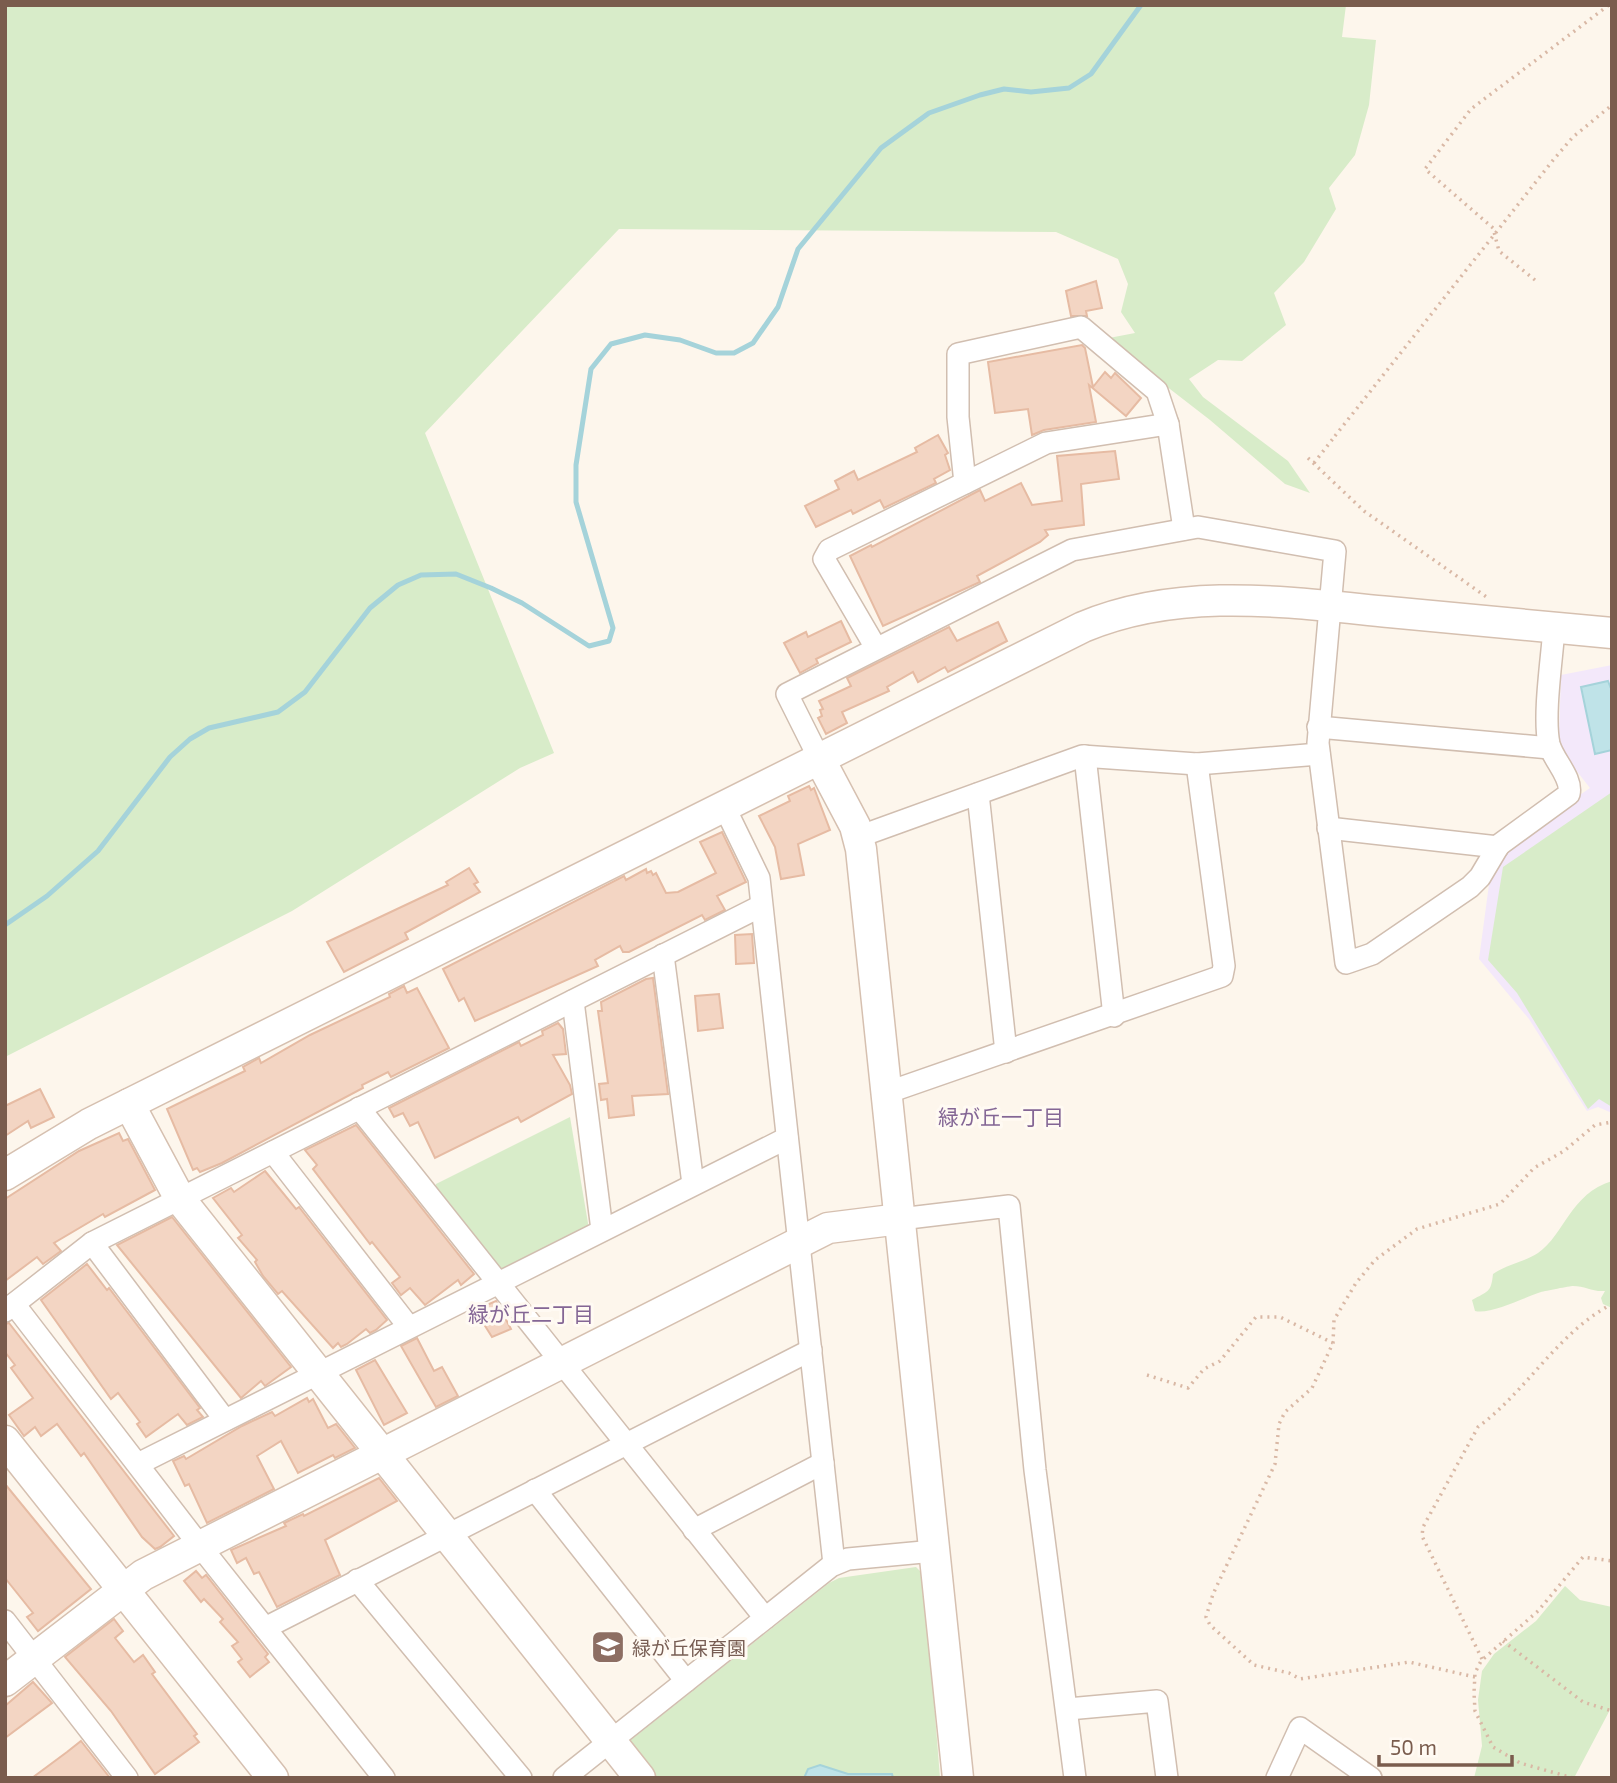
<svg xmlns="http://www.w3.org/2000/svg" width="1617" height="1783" font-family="'Exo 2','Noto Sans JP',sans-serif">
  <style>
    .education { fill: #f3e8fa }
    .green { fill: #d8ecc9 }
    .water { fill: #bfe3e8; stroke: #a5d3da; stroke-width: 2 }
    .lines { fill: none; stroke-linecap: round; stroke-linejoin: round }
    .stream { stroke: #a5d3da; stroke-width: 5 }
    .building { fill: #f3d5c3; stroke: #e6bba3; stroke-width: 2 }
    .street-casing { stroke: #d1beb0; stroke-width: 24 }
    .secondary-casing { stroke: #d6c0b0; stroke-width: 33 }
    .path { stroke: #d9b8a5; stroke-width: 3.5; stroke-dasharray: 2 5; stroke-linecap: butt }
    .street { stroke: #fff; stroke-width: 21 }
    .secondary { stroke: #fff; stroke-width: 30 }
    .labels { text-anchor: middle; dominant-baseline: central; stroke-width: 6; stroke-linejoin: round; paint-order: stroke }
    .education-label { font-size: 19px; fill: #785e54; stroke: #fffaf3; text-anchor: start }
    .neighbourhood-label { font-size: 21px; fill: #846695; stroke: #fffaf3 }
  </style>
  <rect width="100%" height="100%" fill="#fdf6ec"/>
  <polygon class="education" points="1612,665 1612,1113 1598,1107 1587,1111 1529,1019 1479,959 1492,862 1506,846 1590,788 1564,755 1559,736 1561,675"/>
  <g class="green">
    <polygon points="5,5 1346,5 1342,37 1376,40 1369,105 1355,155 1329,188 1336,209 1304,262 1274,293 1286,325 1242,361 1218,360 1189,379 1203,397 1288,461 1310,493 1285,484 1210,420 1117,348 1109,338 1135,333 1121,312 1128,284 1118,259 1056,232 619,229 425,433 554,753 520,768 292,911 5,1057"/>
    <polygon points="1612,792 1612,1107 1599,1099 1588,1109 1517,993 1488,960 1503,867"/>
    <polygon points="570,1117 589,1229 503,1273 434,1192 436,1184"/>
    <path d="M 1612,1181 L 1612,1308 L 1603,1304 L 1601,1298 L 1605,1291 C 1592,1292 1585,1286 1573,1286 C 1570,1286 1545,1291 1541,1292 C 1525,1297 1490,1315 1475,1311 L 1472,1300 C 1488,1291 1491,1293 1493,1274 C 1505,1265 1524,1262 1538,1253 C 1565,1234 1570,1194 1612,1181 Z"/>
    <polygon points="916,1567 924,1575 940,1778 649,1778 627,1743 829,1583 839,1578"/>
    <polygon points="1565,1586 1580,1600 1612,1607 1612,1706 1574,1778 1474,1778 1482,1746 1478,1700 1482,1671 1494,1654 1536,1621"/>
  </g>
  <g class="water">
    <polygon points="1608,681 1610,686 1612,683 1612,750 1595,754 1581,687"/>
    <polygon points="820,1765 848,1774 892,1774 893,1778 804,1778 808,1769"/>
  </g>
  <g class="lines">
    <polyline class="stream" points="5,925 47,896 98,851 170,757 190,739 209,728 278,712 305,692 370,608 398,585 421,575 456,574 491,588 522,603 589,646 609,641 613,628 576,502 576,465 591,369 611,344 645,335 680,340 716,353 734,353 753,343 778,307 798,249 881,148 929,113 980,95 1004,89 1031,92 1069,88 1091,74 1141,5"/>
  </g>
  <g class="building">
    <polygon points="1096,281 1102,308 1086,311 1087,316 1071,316 1066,291"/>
    <polygon points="1082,345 1085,348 1093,387 1105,372 1111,378 1115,373 1141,398 1126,416 1089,385 1096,422 1044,430 1032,435 1028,409 995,413 988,362"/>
    <polygon points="938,435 948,453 945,455 950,470 934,479 936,483 884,508 880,500 853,514 851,510 816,527 805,506 839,489 835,481 854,471 858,480 917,452 915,448"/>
    <polygon points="1115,451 1119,479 1081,484 1084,525 1045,530 1048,535 1040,542 977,576 980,582 883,626 850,556 871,545 872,547 980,490 985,501 1021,483 1032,505 1062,501 1057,456"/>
    <polygon points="841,621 851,642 816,659 818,663 800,673 784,643 806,632 808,637"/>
    <polygon points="998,622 1007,641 948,672 945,667 918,682 913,672 887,687 889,691 842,712 847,723 826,734 818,718 822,716 820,710 823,709 819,701 851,686 847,678 949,627 957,641"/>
    <polygon points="809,786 811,790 814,788 830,830 798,844 804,875 781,879 775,847 759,816 790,801 788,796"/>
    <polygon points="722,832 746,882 717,896 725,910 705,920 702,915 629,952 623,952 620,946 595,960 598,966 475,1021 464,998 459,1001 443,969 624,876 626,880 646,869 647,873 651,871 653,875 656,873 666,893 678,892 716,873 700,842"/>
    <polygon points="469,868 478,882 474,884 480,892 405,933 408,939 344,972 327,942 448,885 446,882"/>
    <polygon points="752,934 754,963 736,964 735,935"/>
    <polygon points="653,978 668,1094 632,1096 634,1115 609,1118 607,1099 601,1100 599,1084 608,1083 598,1011 602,1011 601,1002 646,979"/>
    <polygon points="404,986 407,993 417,988 449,1048 391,1077 388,1072 362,1085 363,1088 222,1163 200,1172 197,1168 193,1170 167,1109 245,1071 243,1067 259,1058 261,1063 310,1035 390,997 389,994"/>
    <polygon points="719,994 723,1028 698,1031 695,996"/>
    <polygon points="558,1023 563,1029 566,1054 553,1055 570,1085 572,1094 521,1122 518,1117 435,1158 418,1122 410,1126 403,1113 394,1117 389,1108 519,1042 521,1046 543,1035 542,1031"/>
    <polygon points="40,1089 54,1117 31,1128 28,1121 5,1136 5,1106"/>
    <polygon points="356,1125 474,1274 461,1285 458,1280 425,1305 410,1288 401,1295 392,1283 400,1277 372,1242 370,1244 313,1169 317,1165 305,1150"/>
    <polygon points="119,1133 123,1141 128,1139 155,1190 105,1217 103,1214 54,1243 61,1251 43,1264 37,1257 5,1281 5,1199 79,1151"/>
    <polygon points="265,1171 296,1209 299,1207 387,1320 376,1330 370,1333 366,1329 347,1344 341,1347 338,1343 333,1348 282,1291 278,1294 263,1276 255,1262 257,1260 238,1238 242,1235 213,1198 231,1188 234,1192"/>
    <polygon points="172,1217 291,1367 265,1386 261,1381 241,1398 117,1245"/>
    <polygon points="87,1264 107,1290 109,1288 200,1408 197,1410 203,1417 187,1425 178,1414 146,1437 137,1424 140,1422 118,1393 111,1399 41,1300"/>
    <polygon points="496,1301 511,1329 492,1337 475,1310"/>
    <polygon points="9,1323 174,1536 160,1547 155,1549 142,1537 84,1453 81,1456 57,1424 41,1436 35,1427 24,1436 9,1415 33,1398 11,1368 15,1365 5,1352 5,1324"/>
    <polygon points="417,1338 434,1371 442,1367 458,1396 436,1407 401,1346"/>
    <polygon points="375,1360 407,1413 384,1425 356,1370"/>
    <polygon points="307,1398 309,1402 313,1399 328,1428 336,1424 355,1448 335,1458 333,1455 298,1473 281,1441 257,1456 274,1489 207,1523 189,1484 185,1486 173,1461 184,1456 186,1459 242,1426 272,1412 275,1416"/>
    <polygon points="379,1478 397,1501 325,1540 340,1575 277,1607 259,1572 254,1574 246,1558 237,1563 231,1550 286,1526 284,1523 303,1514 304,1516"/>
    <polygon points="5,1484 91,1589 38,1631 27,1617 33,1613 5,1578"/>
    <polygon points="196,1571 202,1578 206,1575 268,1654 265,1657 269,1662 250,1677 238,1662 242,1659 232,1646 238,1642 220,1622 223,1619 204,1599 201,1602 184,1581"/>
    <polygon points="114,1619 123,1631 115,1638 134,1662 143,1655 155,1672 152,1674 197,1734 194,1736 199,1742 155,1774 111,1711 65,1657"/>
    <polygon points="33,1682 52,1703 5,1738 5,1706"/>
    <polygon points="81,1741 110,1778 32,1778 67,1752"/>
  </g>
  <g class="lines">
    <g class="street-casing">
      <g id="street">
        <polyline points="965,483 958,417 958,354 1081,327 1157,391 1168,424 1184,529"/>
        <polyline points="876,648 824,559 829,550 1046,443 1168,424"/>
        <polyline points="1318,727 1550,748"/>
        <polyline points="1085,756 1114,1016"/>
        <path d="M 819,758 L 787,694 L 1072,550 L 1198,527 L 1335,551 L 1318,743 L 1346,963 L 1372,954 L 1470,887 L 1480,877 L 1499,845 L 1569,794 C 1573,778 1553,760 1549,744 C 1543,715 1552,659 1554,628"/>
        <polyline points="978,794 1006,1052"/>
        <polyline points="724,806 759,878 834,1564"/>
        <polyline points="1328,828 1498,847"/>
        <polyline points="858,837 1082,756 1197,764 1319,754"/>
        <polyline points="663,955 693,1184"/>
        <polyline points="573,1001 602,1230"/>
        <polyline points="886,1093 1222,976 1224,966 1197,764"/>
        <polyline points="359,1108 765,1618"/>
        <polyline points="273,1152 409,1327"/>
        <polyline points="900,1219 1009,1206 1035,1470 1075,1778"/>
        <polyline points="92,1243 225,1420"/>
        <polyline points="14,1304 200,1546 384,1778"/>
        <polyline points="5,1311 92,1243 761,906"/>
        <polyline points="138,1464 787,1138"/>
        <polyline points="535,1490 686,1681"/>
        <polyline points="694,1530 823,1463"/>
        <polyline points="357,1580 521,1778"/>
        <polyline points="5,1621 127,1778"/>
        <polyline points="265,1628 811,1350"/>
        <polyline points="1068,1709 1157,1701 1167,1778"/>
        <polyline points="564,1778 831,1566 848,1559 934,1551"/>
        <polyline points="1277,1778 1300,1728 1371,1778"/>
      </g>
    </g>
    <g class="secondary-casing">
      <g id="secondary">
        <polyline points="819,758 855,826 861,849 958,1778"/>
        <polyline points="129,1104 180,1199 640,1778"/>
        <path d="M 5,1175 L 89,1124 L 1083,627 C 1181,586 1286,602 1389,612 C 1463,619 1537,626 1612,633"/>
        <polyline points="5,1441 273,1778"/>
        <polyline points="5,1681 143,1575 828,1228 900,1219"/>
      </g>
    </g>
    <g class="path">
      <polyline points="1535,280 1499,251 1493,228 1425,169 1471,109 1609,5"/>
      <polyline points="1335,436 1554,159 1573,137 1612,105"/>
      <polyline points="1308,458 1364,511 1488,598"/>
      <polyline points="1314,463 1335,436"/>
      <polyline points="1147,1375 1188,1388 1204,1369 1220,1361 1256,1317 1280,1317 1333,1343"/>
      <polyline points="1503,1641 1583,1702 1612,1711"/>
      <path d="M 1482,1659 L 1422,1536 L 1423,1527 L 1478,1427 C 1526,1392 1558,1332 1612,1304"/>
      <polyline points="1475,1677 1409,1662 1300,1679 1289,1673 1254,1665 1210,1625 1206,1617 1213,1594 1275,1464 1279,1424 1285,1412 1312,1388 1333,1343 1334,1320 1356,1283 1375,1260 1417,1229 1500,1204 1534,1168 1564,1151 1595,1125 1612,1122"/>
      <polyline points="1573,1778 1520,1763 1493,1747 1475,1711 1474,1693 1475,1673 1481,1661 1538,1611 1583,1557 1612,1561"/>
    </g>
    <use href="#street" class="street"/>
    <use href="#secondary" class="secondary"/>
  </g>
  <defs>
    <g id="school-square" transform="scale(1.75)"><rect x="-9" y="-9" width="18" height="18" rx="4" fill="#8d6e63" stroke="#fffaf3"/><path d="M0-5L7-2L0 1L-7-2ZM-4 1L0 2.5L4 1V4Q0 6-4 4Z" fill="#fff"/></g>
  </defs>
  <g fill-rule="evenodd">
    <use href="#school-square" x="608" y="1647"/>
  </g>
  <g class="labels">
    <g class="education-label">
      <text x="632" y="1647">緑が丘保育園</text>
    </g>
    <g class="neighbourhood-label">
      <text x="1001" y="1116">緑が丘一丁目</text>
      <text x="531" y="1313">緑が丘二丁目</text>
    </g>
  </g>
  <rect width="1617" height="1783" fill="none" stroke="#7a5c4d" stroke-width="14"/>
  <path d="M1379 1755v10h133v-10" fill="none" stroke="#7a5c4d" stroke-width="3.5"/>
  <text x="1390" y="1755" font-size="21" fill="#7a5c4d" stroke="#fffaf3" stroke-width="5" paint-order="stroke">50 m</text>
</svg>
